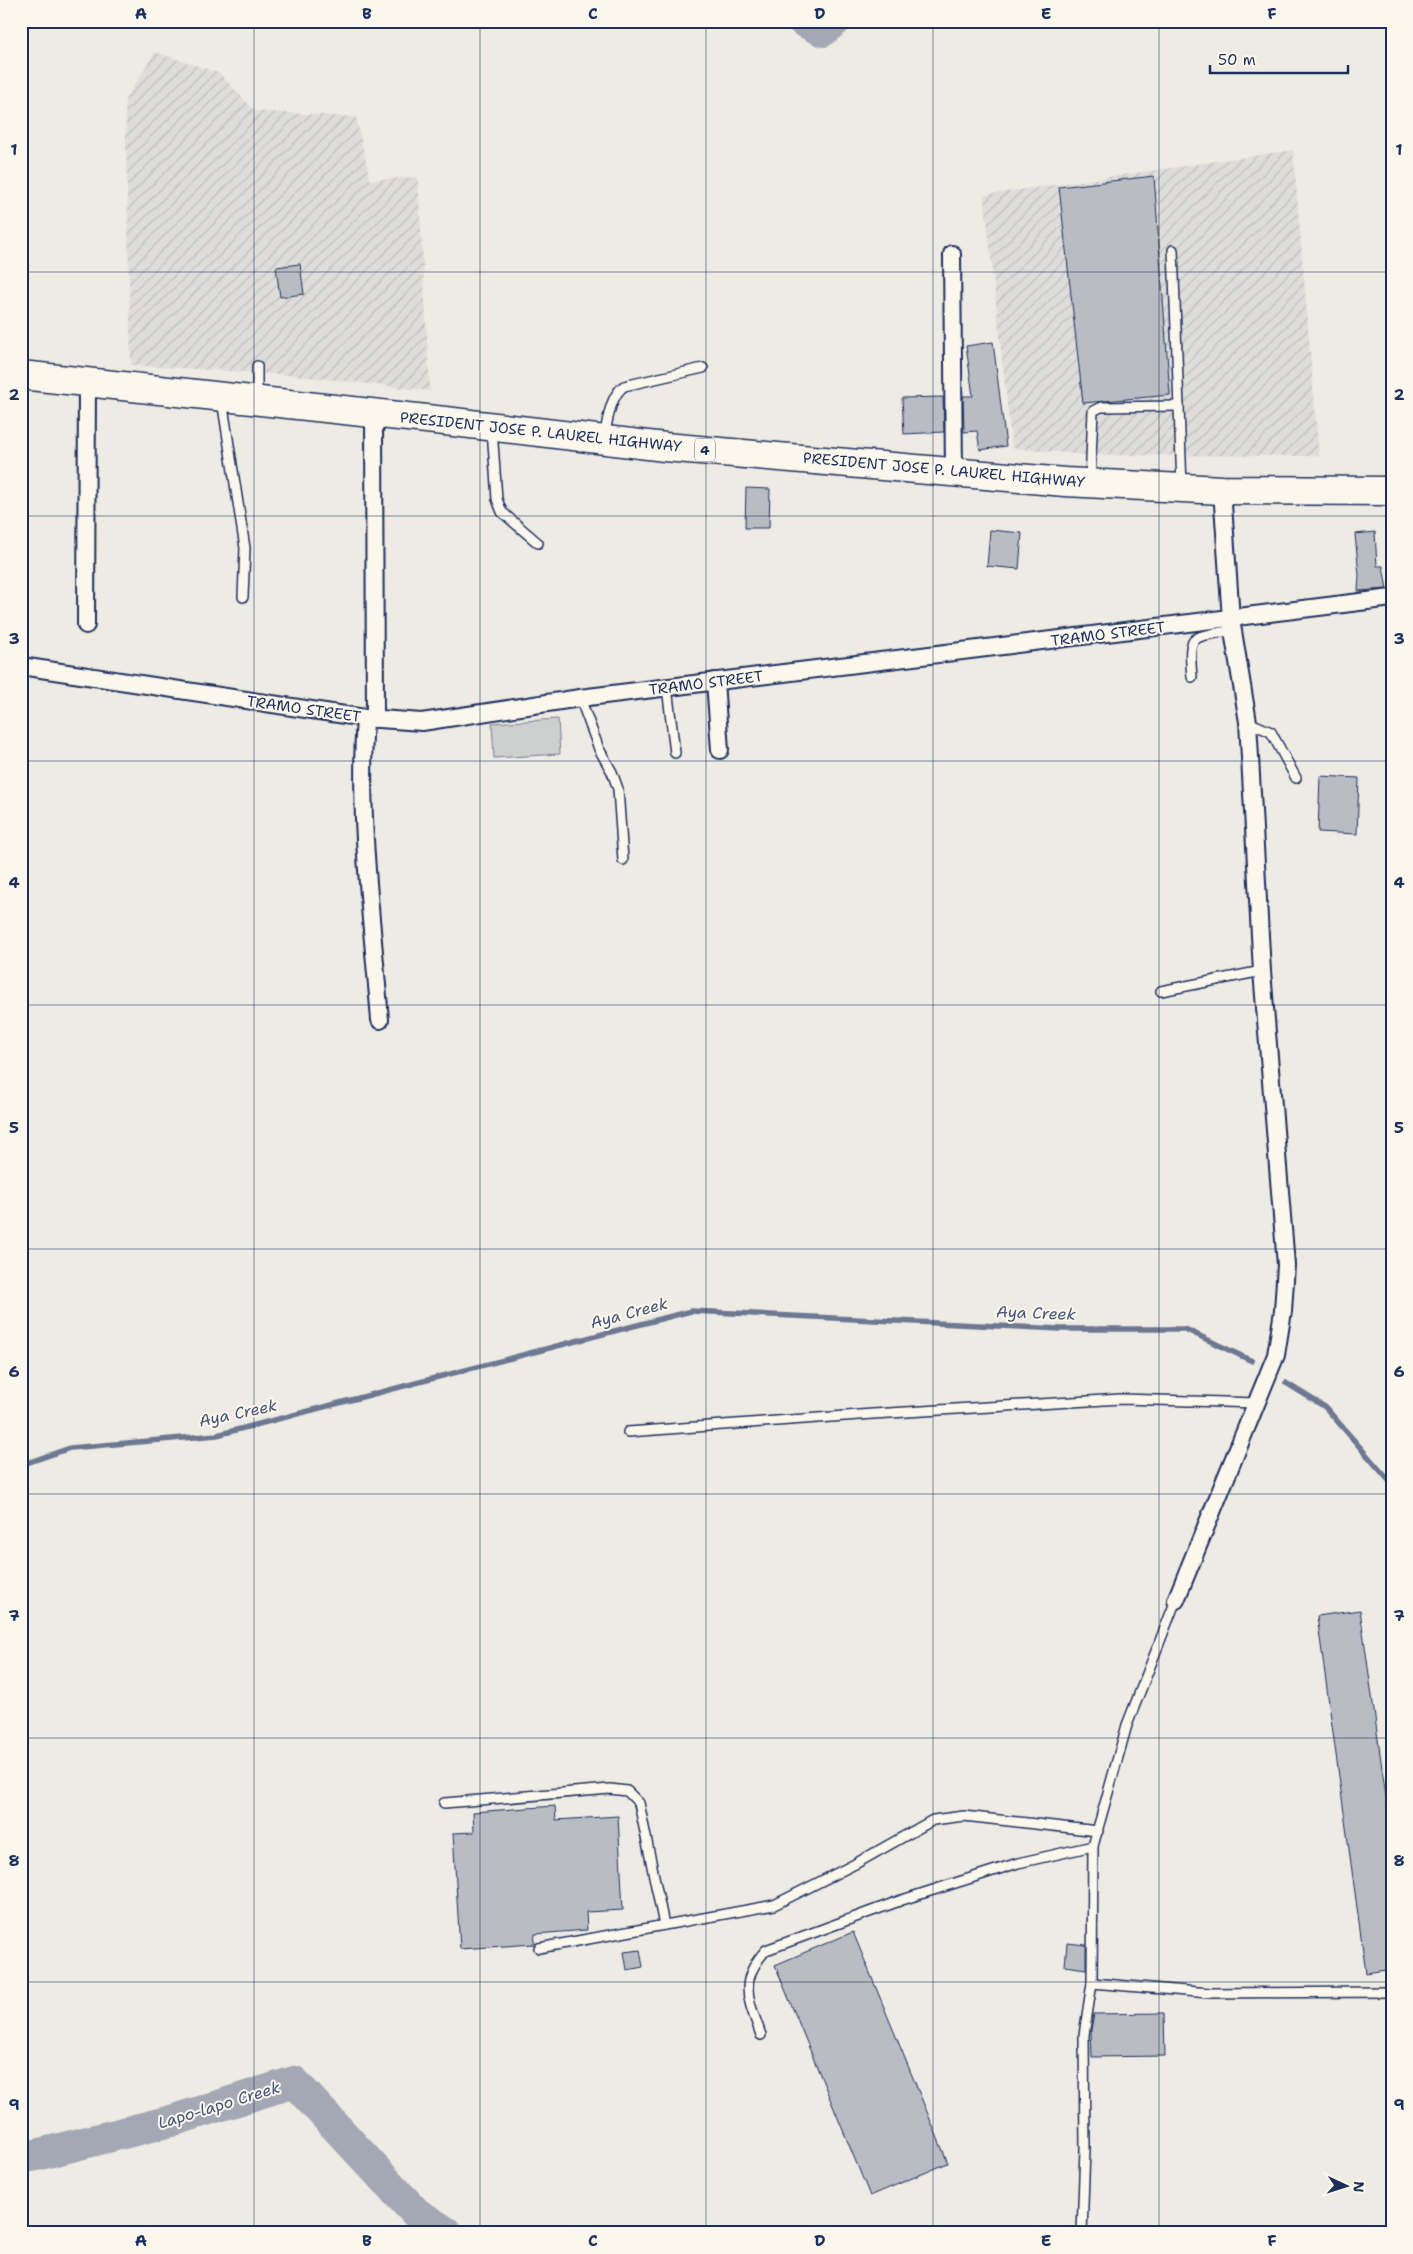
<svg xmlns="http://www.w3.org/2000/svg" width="1413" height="2254" font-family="'Shantell Sans',sans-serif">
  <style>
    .industrial { fill: url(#industrial-furrows) }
    .pitch { fill: #cecfcf; stroke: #747f96 }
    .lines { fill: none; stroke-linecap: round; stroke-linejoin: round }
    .stream { stroke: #6d7892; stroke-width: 5.5 }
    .river { stroke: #a3a8b4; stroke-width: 32 }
    .building { fill: #b9bcc3; stroke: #1b2f5e }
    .service-casing { stroke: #1b2f5e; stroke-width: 12 }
    .minor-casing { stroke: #1b2f5e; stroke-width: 20 }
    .trunk-casing { stroke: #1b2f5e; stroke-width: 31 }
    .service { stroke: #fbf7ec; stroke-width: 9 }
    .minor { stroke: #fbf7ec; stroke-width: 16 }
    .trunk { stroke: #fbf7ec; stroke-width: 28 }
    .grid { fill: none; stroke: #1b2f5e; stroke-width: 1; stroke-opacity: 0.55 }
    .labels { text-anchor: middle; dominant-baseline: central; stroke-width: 4; stroke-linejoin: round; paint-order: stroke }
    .shield { fill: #fbf7ec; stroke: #5e6b89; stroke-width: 1 }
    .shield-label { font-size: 14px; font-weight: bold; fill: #1b2f5e }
    .street-label { font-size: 15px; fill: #1b2f5e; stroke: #fbf7ec }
    .water-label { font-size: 16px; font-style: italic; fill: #445378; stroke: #fbf7ec }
    .neatline { fill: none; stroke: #1b2f5e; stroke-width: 2 }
    .grid-label { font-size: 16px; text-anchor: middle; font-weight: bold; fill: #1b2f5e }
  </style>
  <defs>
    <pattern id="industrial-furrows" width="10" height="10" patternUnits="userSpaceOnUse" patternTransform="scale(1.25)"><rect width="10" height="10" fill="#deddda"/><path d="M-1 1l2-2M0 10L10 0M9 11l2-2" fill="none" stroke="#bebebe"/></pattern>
  </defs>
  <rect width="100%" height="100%" fill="#eeebe4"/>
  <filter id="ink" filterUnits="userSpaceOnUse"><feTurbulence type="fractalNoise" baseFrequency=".02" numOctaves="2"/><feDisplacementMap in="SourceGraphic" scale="10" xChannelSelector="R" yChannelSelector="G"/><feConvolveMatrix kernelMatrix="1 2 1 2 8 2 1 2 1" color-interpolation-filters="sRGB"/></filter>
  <g filter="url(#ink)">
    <g class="industrial">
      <polygon points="155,52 219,73 255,111 356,117 370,180 418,177 430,391 291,375 131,365 125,100"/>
      <polygon points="1293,150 1319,456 1087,455 1012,448 984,195"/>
    </g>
    <polygon class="pitch" points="558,719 560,754 494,758 492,723"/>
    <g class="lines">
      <g class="stream">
        <polyline points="1286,1383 1325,1407 1392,1484"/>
        <polyline points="21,1465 70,1448 217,1435 691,1311 1060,1329 1185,1329 1252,1361"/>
      </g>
      <g class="river">
        <polyline points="803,21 823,31 835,21"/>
        <polyline points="21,2154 32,2156 171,2121 294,2082 416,2213 447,2233"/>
      </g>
    </g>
    <g class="building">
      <polygon points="1154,176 1170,395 1083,403 1059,187"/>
      <polygon points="300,264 304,294 280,297 276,267"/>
      <polygon points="993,342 1006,446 980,450 977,431 964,432 963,396 973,396 966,346"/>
      <polygon points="943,397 944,432 904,434 902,398"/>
      <polygon points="746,488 770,489 769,528 745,528"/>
      <polygon points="990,530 1022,533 1019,569 987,566"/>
      <polygon points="1375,532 1377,566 1383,566 1387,589 1358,591 1359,575 1355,534"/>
      <polygon points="1320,776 1359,778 1357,834 1318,832"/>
      <polygon points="1360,1610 1392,1840 1392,1969 1366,1973 1317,1616"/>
      <polygon points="555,1806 556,1820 618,1816 623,1910 586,1912 587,1930 535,1934 534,1944 460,1949 453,1833 474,1832 473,1812"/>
      <polygon points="853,1932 948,2163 870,2196 775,1965"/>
      <polygon points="1067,1943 1086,1945 1086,1969 1065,1966"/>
      <polygon points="640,1950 643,1967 627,1970 624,1952"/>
      <polygon points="1164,2013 1165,2056 1092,2057 1091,2030 1094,2014"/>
    </g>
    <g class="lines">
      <g class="service-casing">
        <g id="service">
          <polyline points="1173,250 1182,486"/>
          <polyline points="257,366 257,398"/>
          <polyline points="222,400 245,548 243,597"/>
          <polyline points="492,429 497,499 502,512 538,543"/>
          <path d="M 604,437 C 608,420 610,396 624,386 L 703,368"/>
          <polyline points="1090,482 1093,411 1101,407 1179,406"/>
          <path d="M 1192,677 C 1188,631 1190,639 1233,630"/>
          <polyline points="667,687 675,753"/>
          <polyline points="580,698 599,749 612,772 618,789 623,860"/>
          <polyline points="1248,722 1271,732 1296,778"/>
          <polyline points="1161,991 1262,971"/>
          <polyline points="628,1432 873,1414 1121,1399 1258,1403"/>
          <polyline points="444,1803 610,1789 627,1791 639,1803 664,1925"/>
          <polyline points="539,1948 774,1905 855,1864 933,1820 964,1816 1098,1831"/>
          <polyline points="1092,1983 1209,1993 1392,1992"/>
          <path d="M 761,2035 C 749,2000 737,1982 766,1950 L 902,1900 L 1018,1863 L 1093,1846"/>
          <polyline points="1082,2233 1085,2149 1084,2035 1092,1983 1093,1846 1127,1725 1176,1600"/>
        </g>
      </g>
      <g class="minor-casing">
        <g id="minor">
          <polyline points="952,254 954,473"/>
          <polyline points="374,413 375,719"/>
          <polyline points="86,625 87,382"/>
          <polyline points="21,666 365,718 422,722 580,698 1392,598"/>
          <polyline points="715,681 720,750"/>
          <path d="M 365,718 C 358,818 372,920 380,1020"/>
          <polyline points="1176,1600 1276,1355 1283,1311 1286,1265 1262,971 1248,722 1231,619 1222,490"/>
        </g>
      </g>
      <g class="trunk-casing">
        <polyline id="trunk" points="21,375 445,421 665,447 1065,482 1222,490 1392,491"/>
      </g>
      <use href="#service" class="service"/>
      <use href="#minor" class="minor"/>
      <use href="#trunk" class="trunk"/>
    </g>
  </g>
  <path class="grid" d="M 254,21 L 254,2233M 480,21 L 480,2233M 706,21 L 706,2233M 933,21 L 933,2233M 1159,21 L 1159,2233M 21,272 L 1392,272M 21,516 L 1392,516M 21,761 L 1392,761M 21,1005 L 1392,1005M 21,1249 L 1392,1249M 21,1494 L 1392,1494M 21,1738 L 1392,1738M 21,1982 L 1392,1982"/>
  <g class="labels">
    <rect class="shield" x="695" y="438.5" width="20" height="23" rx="4"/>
    <g class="shield-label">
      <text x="705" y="450">4</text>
    </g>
    <g class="street-label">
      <text transform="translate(541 432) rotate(6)">PRESIDENT JOSE P. LAUREL HIGHWAY</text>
      <text transform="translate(944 470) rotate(5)">PRESIDENT JOSE P. LAUREL HIGHWAY</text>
      <text transform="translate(1108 634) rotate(-7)">TRAMO STREET</text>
      <text transform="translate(706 683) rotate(-7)">TRAMO STREET</text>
      <text transform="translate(304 709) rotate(8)">TRAMO STREET</text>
    </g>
    <g class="water-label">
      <text transform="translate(629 1313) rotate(-15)">Aya Creek</text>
      <text transform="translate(1036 1313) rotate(2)">Aya Creek</text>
      <text transform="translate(238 1413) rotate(-12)">Aya Creek</text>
      <text transform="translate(219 2105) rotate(-17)">Lapo-lapo Creek</text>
    </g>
  </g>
  <rect width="1413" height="2254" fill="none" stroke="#fbf7ec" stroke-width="55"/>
  <g transform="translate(1346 2186) rotate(94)" stroke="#fbf7ec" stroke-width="4" paint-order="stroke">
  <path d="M0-4L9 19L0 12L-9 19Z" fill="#1b2f5e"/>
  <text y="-8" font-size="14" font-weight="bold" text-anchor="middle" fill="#1b2f5e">N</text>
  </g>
  <path d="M1210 65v8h138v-8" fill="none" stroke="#1b2f5e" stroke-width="2.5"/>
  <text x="1218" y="65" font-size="15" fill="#1b2f5e" stroke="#fbf7ec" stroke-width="4" paint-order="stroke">50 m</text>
  <rect x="28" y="28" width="1358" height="2198" class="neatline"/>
  <g class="grid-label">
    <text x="141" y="19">A</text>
    <text x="367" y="19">B</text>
    <text x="593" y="19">C</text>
    <text x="820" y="19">D</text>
    <text x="1046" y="19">E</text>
    <text x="1272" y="19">F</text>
    <text x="14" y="155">1</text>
    <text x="1399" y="155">1</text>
    <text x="14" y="400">2</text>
    <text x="1399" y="400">2</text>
    <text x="14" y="644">3</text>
    <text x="1399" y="644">3</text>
    <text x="14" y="888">4</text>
    <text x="1399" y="888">4</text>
    <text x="14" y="1133">5</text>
    <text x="1399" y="1133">5</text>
    <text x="14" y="1377">6</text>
    <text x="1399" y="1377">6</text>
    <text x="14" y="1621">7</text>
    <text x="1399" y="1621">7</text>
    <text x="14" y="1866">8</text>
    <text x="1399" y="1866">8</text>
    <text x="14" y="2110">9</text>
    <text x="1399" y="2110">9</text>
    <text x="141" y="2246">A</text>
    <text x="367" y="2246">B</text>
    <text x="593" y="2246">C</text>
    <text x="820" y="2246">D</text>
    <text x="1046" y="2246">E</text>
    <text x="1272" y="2246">F</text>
  </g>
</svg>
